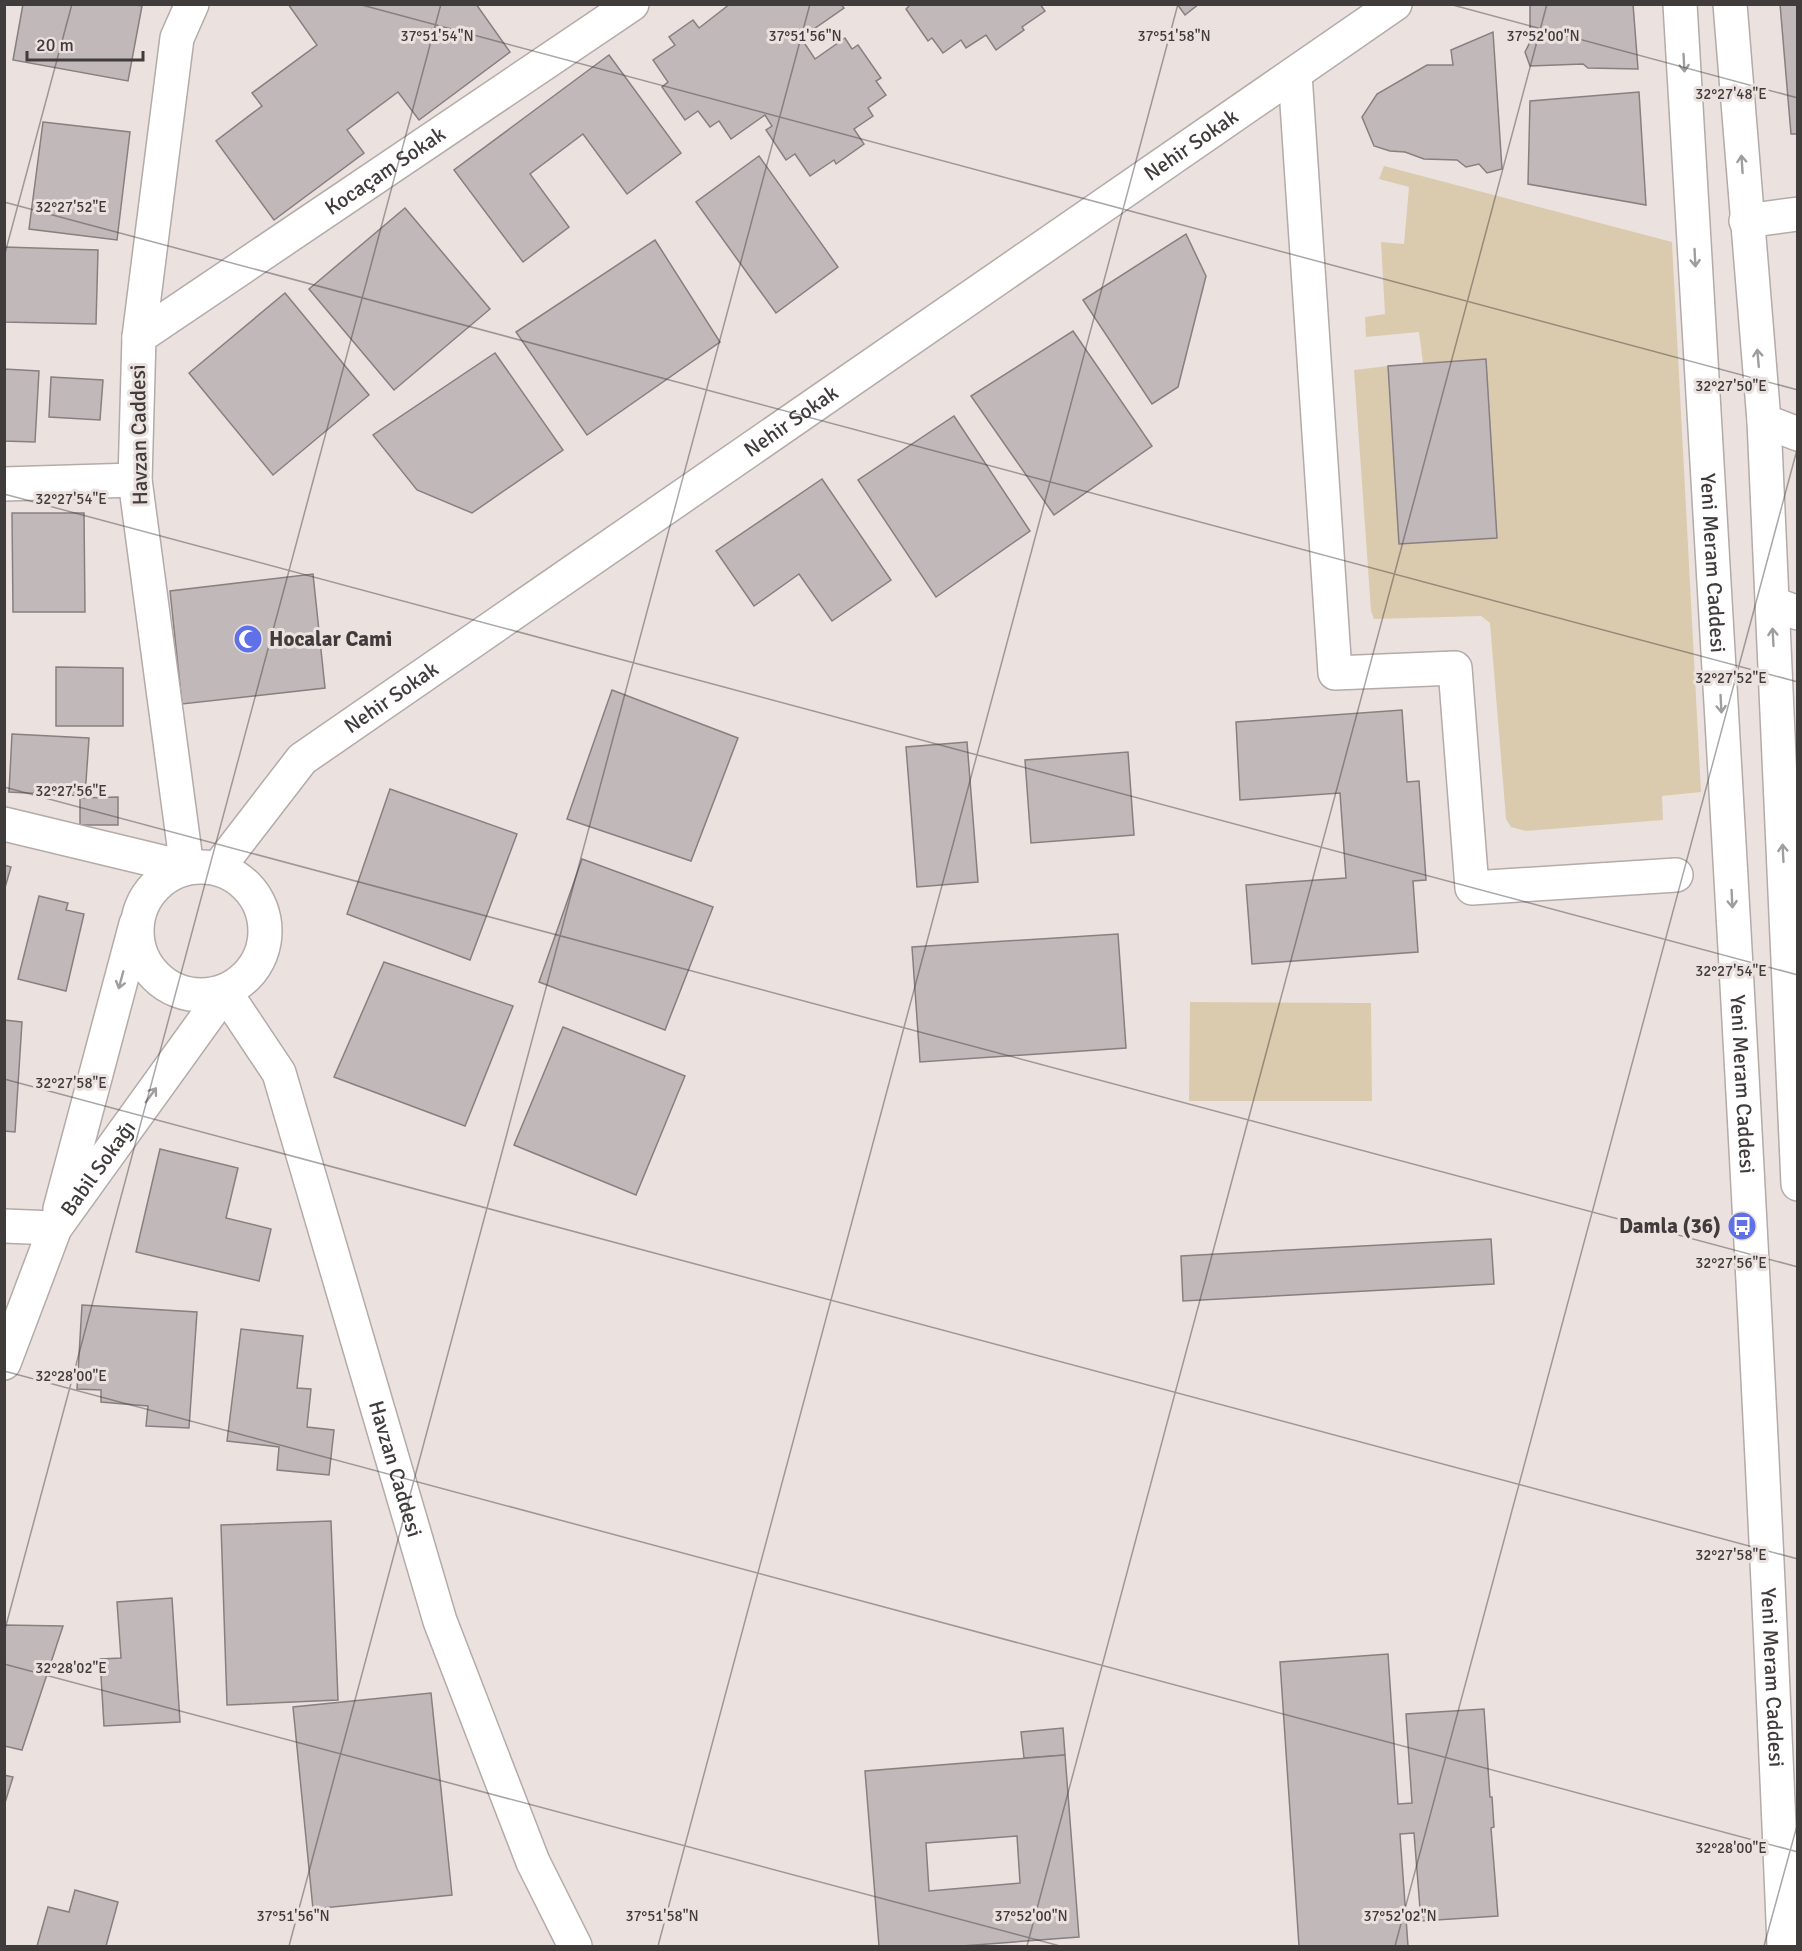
<svg xmlns="http://www.w3.org/2000/svg" width="1802" height="1951" font-family="Signika,sans-serif">
  <style>
    .green { fill: #dbcbae }
    .building { fill: #c1b8b9; stroke: #887f80; stroke-width: 1.5; fill-rule: evenodd }
    .lines { fill: none; stroke-linecap: round; stroke-linejoin: round }
    .minor-casing { stroke: #b4aba8; stroke-width: 36 }
    .tertiary-casing { stroke: #b4aba8; stroke-width: 36 }
    .secondary-casing { stroke: #b4aba8; stroke-width: 36 }
    .minor { stroke: #fff; stroke-width: 33 }
    .tertiary { stroke: #fff; stroke-width: 33 }
    .secondary { stroke: #fff; stroke-width: 33 }
    .oneway { stroke: #a09e9d }
    .ticks { fill: none; stroke: #403c3b; stroke-width: 1.5; stroke-opacity: 0.45 }
    .labels { text-anchor: middle; dominant-baseline: central; stroke-width: 6; stroke-linejoin: round; paint-order: stroke }
    .street-label { font-size: 21px; fill: #403c3b; stroke: #ebe2df }
    .poi-label { font-size: 21px; font-weight: bold; fill: #403c3b; stroke: #ebe2df; text-anchor: start }
    .ticks-label { font-size: 15px; text-anchor: middle; fill: #403c3b; stroke: #ebe2df; stroke-width: 6; stroke-linejoin: round; paint-order: stroke }
  </style>
  <rect width="100%" height="100%" fill="#ebe2df"/>
  <g class="green">
    <polygon points="1384,166 1672,242 1701,792 1662,796 1663,820 1526,831 1511,827 1506,819 1490,623 1481,616 1374,619 1371,611 1354,370 1388,366 1399,544 1497,537 1486,360 1423,363 1419,332 1366,337 1365,317 1385,314 1381,242 1404,244 1409,187 1379,179"/>
    <polygon points="1190,1002 1371,1003 1372,1101 1189,1101"/>
  </g>
  <g class="building">
    <polygon points="23,4 131,4 142,6 128,81 13,60"/>
    <polygon points="288,4 476,4 510,52 419,120 398,92 347,130 364,153 274,220 216,141 262,106 252,93 317,45"/>
    <polygon points="730,4 841,4 844,8 801,38 815,59 845,38 852,49 858,45 881,78 876,81 886,95 868,108 873,116 854,129 864,144 836,164 834,160 810,176 795,154 786,160 766,130 772,126 765,115 731,139 719,121 710,127 698,111 685,120 662,87 668,82 653,60 675,45 669,37 693,20 699,28"/>
    <polygon points="1040,4 1045,11 1022,27 1024,30 996,50 986,35 966,48 961,40 943,53 932,38 928,41 906,9 911,4"/>
    <polygon points="1177,4 1199,4 1185,15"/>
    <polygon points="1530,4 1633,4 1638,69 1588,68 1583,64 1530,66 1525,52 1530,42"/>
    <polygon points="1780,4 1798,4 1798,134 1791,134"/>
    <polygon points="1493,32 1502,169 1487,173 1479,164 1466,167 1457,160 1424,159 1405,152 1390,151 1374,146 1362,117 1377,94 1427,65 1453,65 1451,50"/>
    <polygon points="609,55 681,153 627,194 583,134 530,174 569,227 523,262 454,170"/>
    <polygon points="1639,92 1646,205 1528,184 1530,101"/>
    <polygon points="43,122 130,132 117,240 29,229"/>
    <polygon points="759,156 838,267 776,313 696,202"/>
    <polygon points="405,208 490,309 394,390 309,289"/>
    <polygon points="1186,234 1206,276 1178,387 1152,404 1083,300"/>
    <polygon points="655,240 720,342 587,435 516,332"/>
    <polygon points="4,247 98,250 96,324 4,322"/>
    <polygon points="285,293 369,395 273,475 189,373"/>
    <polygon points="1073,331 1152,446 1054,515 971,396"/>
    <polygon points="495,353 563,450 472,513 417,490 373,435"/>
    <polygon points="1486,359 1497,538 1399,544 1388,366"/>
    <polygon points="4,369 39,371 35,442 4,441"/>
    <polygon points="51,377 103,380 100,420 49,417"/>
    <polygon points="954,416 1030,531 936,597 858,480"/>
    <polygon points="822,479 891,580 832,621 799,574 754,606 716,551"/>
    <polygon points="12,513 84,513 85,612 13,612"/>
    <polygon points="313,574 325,688 182,704 170,591"/>
    <polygon points="56,667 123,668 123,726 56,726"/>
    <polygon points="612,690 738,738 691,861 567,819"/>
    <polygon points="1402,710 1407,782 1419,781 1426,880 1413,881 1418,952 1252,964 1246,885 1346,878 1340,793 1240,800 1236,722"/>
    <polygon points="12,734 89,738 85,796 9,792"/>
    <polygon points="967,742 978,882 917,887 906,747"/>
    <polygon points="1128,752 1134,835 1031,843 1025,760"/>
    <polygon points="390,789 517,834 470,960 347,914"/>
    <polygon points="118,797 118,825 80,825 80,798"/>
    <polygon points="582,859 713,907 665,1030 539,982"/>
    <polygon points="4,865 11,867 4,891"/>
    <polygon points="39,896 68,903 66,910 84,914 66,991 18,979"/>
    <polygon points="1118,934 1126,1048 920,1062 912,947"/>
    <polygon points="384,962 513,1006 465,1126 334,1077"/>
    <polygon points="4,1020 22,1022 15,1132 4,1131"/>
    <polygon points="563,1027 685,1076 636,1195 514,1145"/>
    <polygon points="160,1149 238,1168 226,1218 271,1229 259,1281 136,1252"/>
    <polygon points="1491,1239 1494,1284 1183,1301 1181,1256"/>
    <polygon points="82,1305 197,1312 189,1428 146,1426 148,1406 101,1402 101,1390 77,1389"/>
    <polygon points="241,1329 303,1336 297,1388 311,1389 307,1427 334,1430 329,1475 277,1470 279,1447 227,1441"/>
    <polygon points="331,1521 338,1700 227,1705 221,1525"/>
    <polygon points="172,1598 180,1722 104,1726 100,1659 121,1658 117,1602"/>
    <polygon points="4,1625 63,1626 22,1750 4,1746"/>
    <polygon points="1388,1654 1398,1804 1412,1803 1406,1714 1484,1709 1490,1797 1492,1797 1494,1827 1491,1828 1498,1916 1421,1921 1414,1833 1400,1834 1408,1946 1299,1946 1280,1662"/>
    <polygon points="431,1693 452,1895 313,1909 293,1707"/>
    <polygon points="1063,1728 1065,1755 1024,1758 1021,1732"/>
    <path d="M 1065,1755 L 1079,1937 L 962,1946 L 879,1946 L 865,1771 ZM 1017,1836 L 1020,1883 L 929,1891 L 926,1843 Z"/>
    <polygon points="4,1775 13,1777 4,1806"/>
    <polygon points="75,1890 118,1902 106,1946 37,1946 48,1907 69,1912"/>
  </g>
  <g class="lines">
    <g class="minor-casing">
      <g id="minor">
        <polyline points="1295,74 1335,673 1455,668 1472,888 1676,875"/>
        <polyline points="1746,221 1798,214"/>
        <path id="s1" d="M 139,337 L 632,4"/>
        <polyline points="1764,421 1798,434"/>
        <polyline points="4,484 135,480"/>
        <polyline points="1772,603 1798,613"/>
        <polyline points="4,824 187,868"/>
        <path id="s2" d="M 218,868 L 302,759 L 1395,4"/>
        <polyline points="60,1209 136,924"/>
        <polyline points="4,1226 55,1228"/>
        <path id="s3" d="M 4,1363 L 55,1228 L 225,992"/>
      </g>
    </g>
    <g class="tertiary-casing">
      <g id="tertiary">
        <circle cx="201" cy="931" r="64"/>
        <polyline points="187,868 135,480 139,337 177,38 192,4"/>
        <path id="s4" d="M 225,992 L 279,1073 L 440,1621 L 533,1862 L 575,1946"/>
      </g>
    </g>
    <g class="secondary-casing">
      <g id="secondary">
        <path id="s5" d="M 1680,4 C 1718,652 1758,1299 1784,1946"/>
        <polyline points="1730,4 1764,421 1798,1184"/>
      </g>
    </g>
    <use href="#minor" class="minor"/>
    <use href="#tertiary" class="tertiary"/>
    <use href="#secondary" class="secondary"/>
  </g>
  <defs><path id="oneway-shaft" d="M-6 0H5M1.5-3L5.5 0L1.5 3" fill="none" stroke-width="1.6" stroke-linecap="round" stroke-linejoin="round" transform="scale(1.5)"/></defs>
  <g class="oneway">
    <use href="#oneway-shaft" transform="translate(1684 63) rotate(87)"/>
    <use href="#oneway-shaft" transform="translate(1742 164) rotate(-94)"/>
    <use href="#oneway-shaft" transform="translate(1695 258) rotate(87)"/>
    <use href="#oneway-shaft" transform="translate(1758 358) rotate(-95)"/>
    <use href="#oneway-shaft" transform="translate(1773 637) rotate(-93)"/>
    <use href="#oneway-shaft" transform="translate(1721 704) rotate(87)"/>
    <use href="#oneway-shaft" transform="translate(1783 853) rotate(-93)"/>
    <use href="#oneway-shaft" transform="translate(1732 899) rotate(87)"/>
    <use href="#oneway-shaft" transform="translate(121 980) rotate(105)"/>
    <use href="#oneway-shaft" transform="translate(151 1095) rotate(-54)"/>
  </g>
  <path class="ticks" d="M 358,4 L 1798,390M 1449,4 L 1798,98M 4,202 L 1798,682M 4,257 L 72,4M 4,494 L 1798,975M 4,787 L 1798,1267M 4,1079 L 1798,1559M 4,1371 L 1798,1852M 4,1633 L 441,4M 4,1664 L 1060,1946M 289,1946 L 810,4M 658,1946 L 1178,4M 1027,1946 L 1547,4M 1395,1946 L 1798,446M 1764,1946 L 1798,1822"/>
  <defs>
    <g id="mosque-disc" transform="scale(1.5)"><circle r="9.5" fill="#6070e7" stroke="#ebe2df"/><path d="M3.5-4.9A6 6 0 1 0 3.5 4.9A5 5 0 1 1 3.5-4.9Z" fill="#fff"/></g>
    <g id="bus-disc" transform="scale(1.5)"><circle r="9.5" fill="#6070e7" stroke="#ebe2df"/><path d="M-5-6H5V4H4V6H2V4H-2V6H-4V4H-5ZM-3.5-4V0h7V-4ZM-3.5 1.2v1.5H-2V1.2ZM2 1.2v1.5H3.5V1.2Z" fill="#fff"/></g>
  </defs>
  <g fill-rule="evenodd">
    <use href="#mosque-disc" x="248" y="639"/>
    <use href="#bus-disc" x="1742" y="1226"/>
  </g>
  <g class="labels">
    <g class="street-label">
      <text stroke="none"><textPath href="#s2" startOffset="1218">Nehir Sokak</textPath></text>
      <text stroke="none"><textPath href="#s1" startOffset="297">Kocaçam Sokak</textPath></text>
      <text stroke="none"><textPath href="#s2" startOffset="732">Nehir Sokak</textPath></text>
      <text transform="translate(139 435) rotate(-91)">Havzan Caddesi</text>
      <text stroke="none"><textPath href="#s5" startOffset="560">Yeni Meram Caddesi</textPath></text>
      <text stroke="none"><textPath href="#s2" startOffset="246">Nehir Sokak</textPath></text>
      <text stroke="none"><textPath href="#s5" startOffset="1082">Yeni Meram Caddesi</textPath></text>
      <text stroke="none"><textPath href="#s3" startOffset="218">Babil Sokağı</textPath></text>
      <text stroke="none"><textPath href="#s4" startOffset="510">Havzan Caddesi</textPath></text>
      <text stroke="none"><textPath href="#s5" startOffset="1676">Yeni Meram Caddesi</textPath></text>
    </g>
    <g class="poi-label">
      <text x="269" y="639">Hocalar Cami</text>
      <text x="1721" y="1226" text-anchor="end">Damla (36)</text>
    </g>
  </g>
  <g class="ticks-label">
    <text x="437" y="41">37°51'54"N</text>
    <text x="805" y="41">37°51'56"N</text>
    <text x="1174" y="41">37°51'58"N</text>
    <text x="1543" y="41">37°52'00"N</text>
    <text x="1731" y="99">32°27'48"E</text>
    <text x="71" y="212">32°27'52"E</text>
    <text x="1731" y="391">32°27'50"E</text>
    <text x="71" y="504">32°27'54"E</text>
    <text x="1731" y="683">32°27'52"E</text>
    <text x="71" y="796">32°27'56"E</text>
    <text x="1731" y="976">32°27'54"E</text>
    <text x="71" y="1088">32°27'58"E</text>
    <text x="1731" y="1268">32°27'56"E</text>
    <text x="71" y="1381">32°28'00"E</text>
    <text x="1731" y="1560">32°27'58"E</text>
    <text x="71" y="1673">32°28'02"E</text>
    <text x="1731" y="1853">32°28'00"E</text>
    <text x="293" y="1921">37°51'56"N</text>
    <text x="662" y="1921">37°51'58"N</text>
    <text x="1031" y="1921">37°52'00"N</text>
    <text x="1400" y="1921">37°52'02"N</text>
  </g>
  <rect width="1802" height="1951" fill="none" stroke="#403c3b" stroke-width="12"/>
  <path d="M27 51v9h116v-9" fill="none" stroke="#403c3b" stroke-width="3"/>
  <text x="36" y="51" font-size="18" fill="#403c3b" stroke="#ebe2df" stroke-width="4.5" paint-order="stroke">20 m</text>
</svg>
